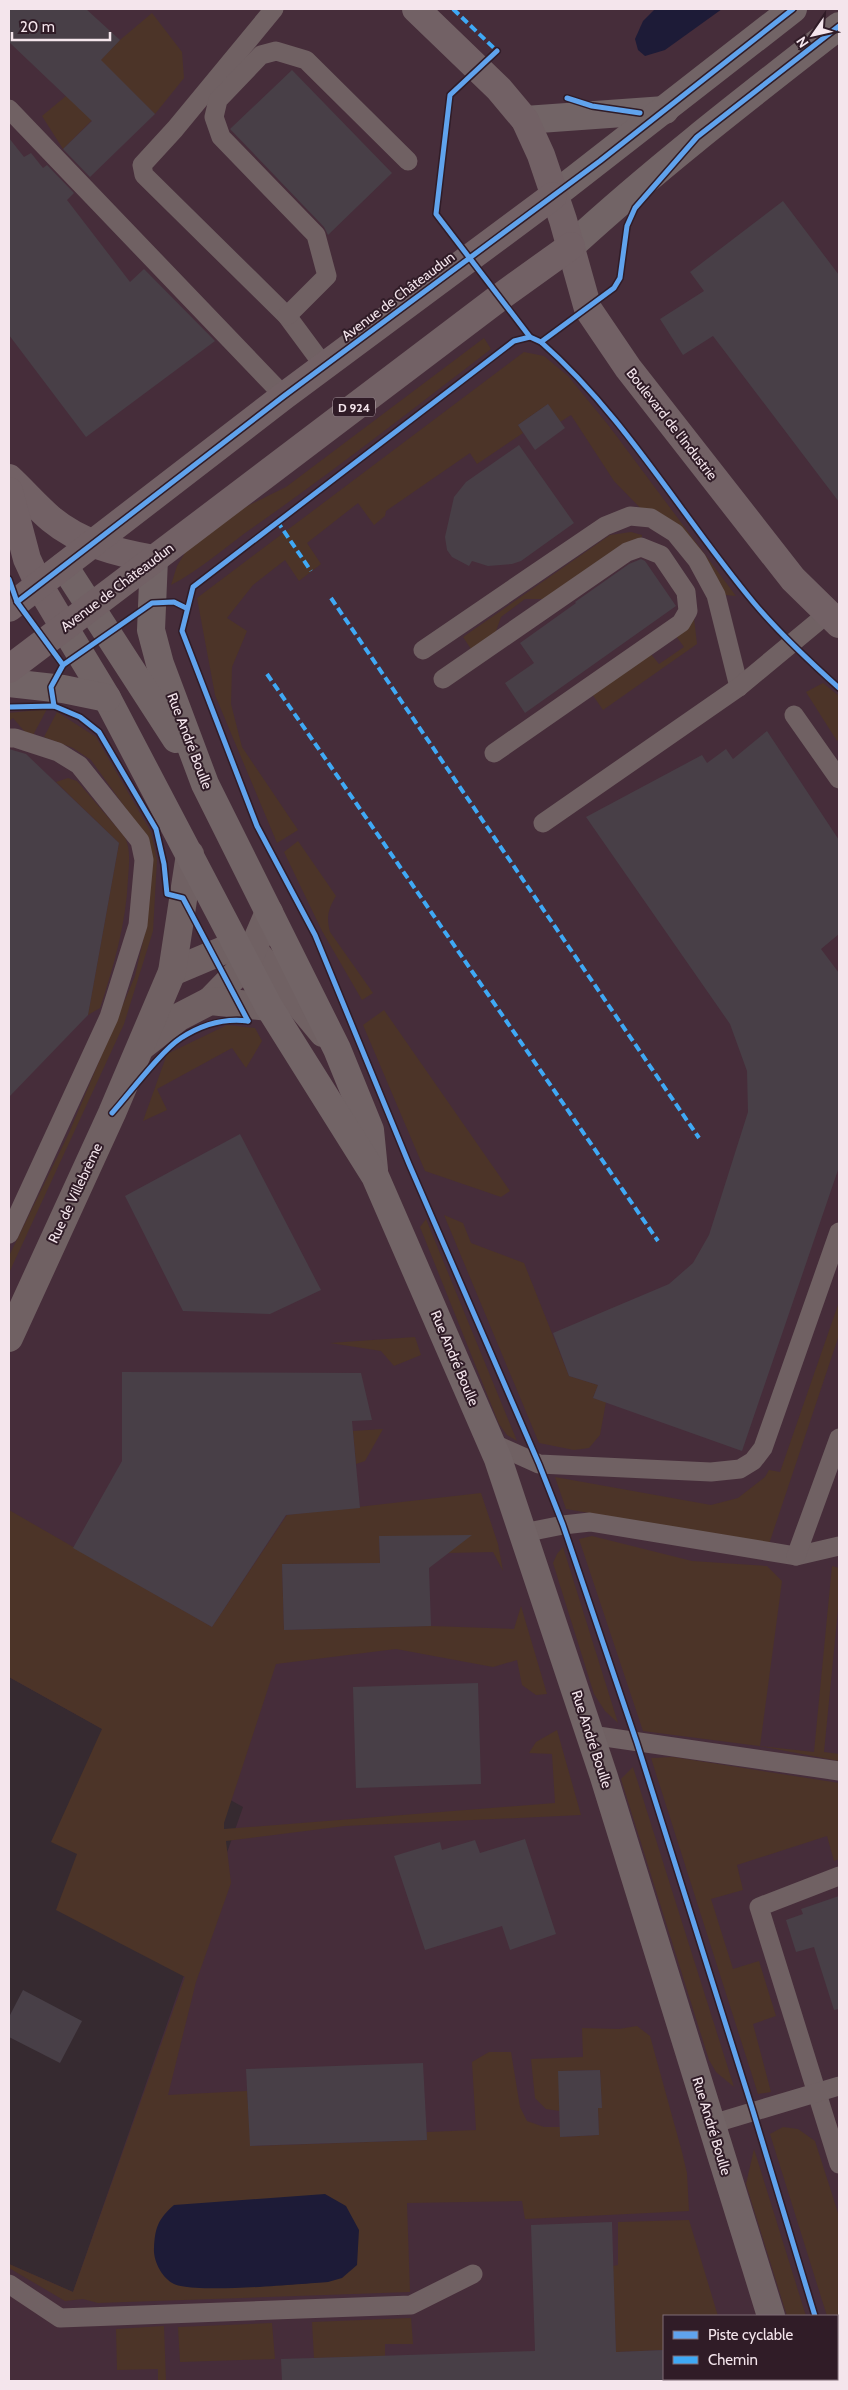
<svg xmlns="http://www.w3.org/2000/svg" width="848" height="2390" font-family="Cabin,sans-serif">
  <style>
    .built { fill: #462d3a; fill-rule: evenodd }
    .green { fill: #4c3428 }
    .water { fill: #1d1b37 }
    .building { fill: #483f47 }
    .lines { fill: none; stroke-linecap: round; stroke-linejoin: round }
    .lane { stroke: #706163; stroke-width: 19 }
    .street { stroke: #706163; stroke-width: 28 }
    .secondary { stroke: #726466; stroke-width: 28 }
    .primary { stroke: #726165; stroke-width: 28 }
    .quiet { stroke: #3fa9f5; stroke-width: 4; stroke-dasharray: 8 4; stroke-linecap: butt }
    .cycleway-casing { stroke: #301c27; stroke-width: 8 }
    .cycleway { stroke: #60a3ed; stroke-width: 5 }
    .labels { text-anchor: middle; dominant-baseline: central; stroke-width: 4; stroke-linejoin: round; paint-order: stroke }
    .shield { fill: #301c27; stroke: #b9a9b1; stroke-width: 1 }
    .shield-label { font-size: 12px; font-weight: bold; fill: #f4e5ec }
    .street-label { font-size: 14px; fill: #f4e5ec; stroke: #301c27 }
  </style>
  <rect width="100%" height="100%" fill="#362a30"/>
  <path class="built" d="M 9,9 L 839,9 L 839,2381 L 9,2381 L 9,2264 L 73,2292 L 243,1807 L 9,1677 ZM 664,2316 L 837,2316 L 837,2379 L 664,2379 Z"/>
  <g class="green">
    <polygon points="152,13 182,52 184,78 155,114 126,86 63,149 42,116 66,96 120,40"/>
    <path d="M 484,338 L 491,349 C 413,409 335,470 255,526 C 226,546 202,569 171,585 L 177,566 L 188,548 L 235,512 L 286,487 Z"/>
    <polygon points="524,352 544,356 568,376 609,426 736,596 725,595 614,481 571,415 560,422 548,404 518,425 523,433 477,464 470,453 386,511 385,516 374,525 358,503 307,543 321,564 299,581 285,560 253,585 227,618 247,631 232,667 231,704 242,747 298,830 277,843 215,695 197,598"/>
    <polygon points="631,532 642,535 641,541 547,599 525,599 501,617 495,634 473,652 463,637 610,535"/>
    <polygon points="694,618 697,644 603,710 592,694 650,653 659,664 684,647 676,636"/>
    <polygon points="823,683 839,696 839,739 837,741 806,692"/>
    <polygon points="47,709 31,739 13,718 9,721 9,713"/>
    <polygon points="57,712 96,737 151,832 157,860 153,931 124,1024 9,1273 9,1256 69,1133 135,976 146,928 142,831 91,760 73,748 44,737"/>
    <path d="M 68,778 L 77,781 L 125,837 C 131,851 129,864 128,879 C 126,924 114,965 100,1008 L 88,1015 L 119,843 L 56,782 Z"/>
    <path d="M 298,841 L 336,896 C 328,909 326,917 330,932 L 373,993 L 362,1000 L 322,931 L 284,852 Z"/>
    <polygon points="384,1010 510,1191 501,1197 425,1171 363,1025"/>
    <polygon points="227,1025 255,1028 262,1041 246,1068 232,1048 157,1089 167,1110 143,1121 167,1054"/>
    <polygon points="444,1215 463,1223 471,1243 524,1263 569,1376 598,1385 593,1398 606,1402 600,1435 589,1448 574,1450 539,1443"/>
    <polygon points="426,1219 517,1441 507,1435 499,1424 420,1227"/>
    <polygon points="839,1302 839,1335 769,1544 566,1509 555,1477 711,1505 738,1498 765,1477 769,1470 780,1472"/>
    <polygon points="415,1337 421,1355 394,1366 381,1351 330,1343"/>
    <polygon points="383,1429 365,1461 356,1464 353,1431"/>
    <polygon points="481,1493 498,1544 503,1571 493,1552 448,1553 379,1536 380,1563 282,1564 284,1630 431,1626 514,1629 521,1606 547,1694 536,1695 522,1685 517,1660 493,1667 396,1649 276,1664 224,1823 224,1829 555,1803 552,1754 529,1753 536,1742 557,1730 581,1815 345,1826 226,1841 231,1883 196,1982 168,2095 247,2091 251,2146 427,2140 427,2132 476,2130 472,2062 489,2052 511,2052 520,2107 527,2121 544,2127 560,2127 561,2137 599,2135 598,2108 602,2108 600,2070 559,2071 560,2111 546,2109 535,2098 531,2059 583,2057 582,2028 619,2029 637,2026 650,2036 682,2152 687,2173 689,2211 525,2219 522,2201 407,2203 410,2292 98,2303 83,2299 65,2301 9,2268 9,2264 73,2292 185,1977 56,1910 77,1854 51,1842 102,1729 9,1677 9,1510 212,1627 287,1515"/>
    <polygon points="592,1536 692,1561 767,1566 782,1581 760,1746 814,1752 832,1566 839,1568 839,1599 824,1752 839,1754 839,1761 759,1746 643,1731 579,1539"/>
    <polygon points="563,1547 618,1723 605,1711 594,1694 553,1563 557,1554"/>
    <polygon points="673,1757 839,1783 839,1859 834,1861 827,1836 737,1865 743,1890 711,1899 733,1969 759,1961 776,2016 753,2024 771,2092 758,2094 651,1758"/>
    <polygon points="633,1767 734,2087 716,2072 709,2060 621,1779"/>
    <polygon points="783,2127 798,2129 815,2141 839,2216 839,2356 837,2348 837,2316 827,2316 770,2134"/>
    <polygon points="754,2149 806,2316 787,2316 746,2184"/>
    <polygon points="689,2220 718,2316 664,2316 664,2350 616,2352 613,2266 618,2265 618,2222"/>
    <polygon points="411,2318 413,2344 385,2344 385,2356 314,2358 312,2322"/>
    <polygon points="272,2323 275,2359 180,2362 178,2327"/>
    <polygon points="164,2326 166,2381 158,2381 158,2369 117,2370 116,2329"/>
    <polygon points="686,2379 737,2379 738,2381 686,2381"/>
  </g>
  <g class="water">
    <polygon points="655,9 722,9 665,50 645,56 638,50 635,39 643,21"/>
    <path d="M 325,2194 L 346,2206 L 359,2230 L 357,2265 L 342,2278 L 328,2282 C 299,2284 195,2294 174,2284 C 162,2278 153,2261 154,2248 C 155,2228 158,2219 174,2205 Z"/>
  </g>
  <g class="building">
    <polygon points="9,9 86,9 120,40 101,60 155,114 90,177 63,149 92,121 9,42"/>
    <polygon points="292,70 392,173 328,235 324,227 230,129"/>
    <polygon points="9,138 24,157 31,153 43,168 47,165 74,193 67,200 130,282 144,269 215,341 86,437 9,335"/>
    <polygon points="783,201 839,275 839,502 713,336 683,355 660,319 704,291 690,272"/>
    <polygon points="548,404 565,428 535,450 518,425"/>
    <polygon points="519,445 574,523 521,561 512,564 488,566 472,561 469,566 452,557 447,550 445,537 454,497 466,482"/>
    <polygon points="641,559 645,561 676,606 525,713 505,683 534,663 520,643 576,603 575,602 629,564"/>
    <polygon points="767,731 839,840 839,934 821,949 839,973 839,1167 742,1451 593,1398 598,1385 569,1376 553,1333 669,1284 693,1263 709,1235 748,1112 747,1071 730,1024 586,817 702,755 707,763 726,749 733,759"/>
    <polygon points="9,749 26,754 119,843 88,1015 9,1097"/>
    <polygon points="240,1134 321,1290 270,1314 183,1311 125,1196"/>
    <polygon points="122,1372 361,1373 372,1420 352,1421 360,1508 286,1515 212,1627 73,1548 122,1461"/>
    <polygon points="472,1535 429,1568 431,1626 284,1630 282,1564 380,1563 379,1536"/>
    <polygon points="478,1683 481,1784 356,1788 353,1687"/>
    <polygon points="525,1839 556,1934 510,1950 502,1926 425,1950 394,1856 440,1842 442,1850 475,1840 480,1853"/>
    <polygon points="839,1896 839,2009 834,2010 814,1947 796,1952 786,1920 803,1914 801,1909"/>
    <polygon points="23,1990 82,2021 60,2063 9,2037 9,2017"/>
    <polygon points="423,2063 427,2140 250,2146 246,2069"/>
    <polygon points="600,2070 602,2108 598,2108 599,2135 560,2137 558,2071"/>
    <polygon points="612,2222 616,2352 664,2350 664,2381 282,2381 281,2359 535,2351 531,2225"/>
  </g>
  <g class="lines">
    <g class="lane">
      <polyline points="274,9 175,129 142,165 144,175 287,316 324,366"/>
      <polyline points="9,109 284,396"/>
      <polyline points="287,316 327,276 316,235 221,137 214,117 218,100 261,55 276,51 306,60 408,161"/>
      <polyline points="423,650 605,526 630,516 651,518 675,533 697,560 716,595 739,687"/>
      <polyline points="443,679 627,552 641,547 661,555 686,592 688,611 681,623 494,753"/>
      <polyline points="794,715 839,779"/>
      <polyline points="9,738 15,738 58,752 79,765 140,841 144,860 138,925 109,1017 9,1234"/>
      <polyline points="543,823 739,687 827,614"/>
      <polyline points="492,1443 539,1464 711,1472 740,1469 753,1461 763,1448 839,1232"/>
      <polyline points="523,1533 563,1525 590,1522 796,1556 839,1546"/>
      <polyline points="796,1556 839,1438"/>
      <polyline points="591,1735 839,1771"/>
      <polyline points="839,1876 759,1907 839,2164"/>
      <polyline points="712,2124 839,2086"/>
      <polyline points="9,2284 60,2318 411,2305 473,2274"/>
    </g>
    <g class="street">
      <polyline points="172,972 236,945 253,949 323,1033"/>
      <polyline points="210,1001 247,963 269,912"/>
      <polyline points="142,1046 179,1017 210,1001 269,1007"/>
      <polyline points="9,1338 112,1113 172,972 190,854"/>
    </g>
    <g class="secondary">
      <polyline points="525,120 665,110"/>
      <polyline points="553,196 793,9"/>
      <path d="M 571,246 C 656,168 748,97 839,26"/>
      <polyline points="154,559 151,630 160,664 205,784 337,1049 370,1130 374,1170"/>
      <polyline points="64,566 176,739"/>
      <polyline points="64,627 107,698 269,1007 375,1176 498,1459 604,1777 771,2316"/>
      <polyline points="9,683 63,689 107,698"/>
      <polyline points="790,2379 791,2381"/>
    </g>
    <g class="primary">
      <polyline points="416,9 499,89 525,120 541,155 563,220 588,309 628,368 793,579 839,624"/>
      <path d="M 9,478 C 23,491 36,506 51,519 C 80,543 117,553 154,559"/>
      <polyline points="9,491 27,559 39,585 64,627"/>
      <polyline points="9,608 284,396 553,196"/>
      <polyline points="9,669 500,297 571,246"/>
    </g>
    <g class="quiet">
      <polyline points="453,9 497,51"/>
      <polyline points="277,521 311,571"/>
      <polyline points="331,598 699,1138"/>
      <polyline points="267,674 658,1241"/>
      <polyline points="834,2379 835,2381"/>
    </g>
    <g class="cycleway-casing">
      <g id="cycleway">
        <path d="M 497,51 L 450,95 L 436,214 L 530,337 L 541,342 C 626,417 682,517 754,603 C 780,634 809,661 839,688"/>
        <polyline points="567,98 592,106 640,113"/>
        <polyline points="530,337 514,341 193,587 182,631 257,826 315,935 409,1164 539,1464 563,1525 637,1743 753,2111 815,2316"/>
        <polyline points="541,342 614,288 620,278 627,226 635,208 697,137 839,26"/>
        <polyline points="9,579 17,602 63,665"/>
        <polyline points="17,602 284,396 600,161 793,9"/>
        <polyline points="54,706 51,687 63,665 152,603 174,602 186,608"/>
        <polyline points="9,707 54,706 80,717 99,732 156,829 164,864 167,894 183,898 248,1021"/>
        <path d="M 112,1113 C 130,1093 161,1051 181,1038 C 201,1025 225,1018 248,1021"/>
      </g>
    </g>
    <use href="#cycleway" class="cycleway"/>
  </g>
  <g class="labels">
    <rect class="shield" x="333" y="397.5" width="42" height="19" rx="4"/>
    <g class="shield-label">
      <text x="354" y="407">D 924</text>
    </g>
    <g class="street-label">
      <text transform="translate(398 296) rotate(-37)">Avenue de Châteaudun</text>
      <text transform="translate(672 424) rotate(52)">Boulevard de l'Industrie</text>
      <text transform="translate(117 587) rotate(-37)">Avenue de Châteaudun</text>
      <text transform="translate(190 741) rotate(69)">Rue André Boulle</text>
      <text transform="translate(75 1193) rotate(-65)">Rue de Villebrème</text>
      <text transform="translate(455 1358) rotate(67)">Rue André Boulle</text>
      <text transform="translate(592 1739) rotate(72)">Rue André Boulle</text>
      <text transform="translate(712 2126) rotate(73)">Rue André Boulle</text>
    </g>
  </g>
  <rect width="848" height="2390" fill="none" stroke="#f4e5ec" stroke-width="20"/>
  <rect x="663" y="2315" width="175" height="65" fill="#301c27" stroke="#7e6c76"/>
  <rect x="673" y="2331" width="25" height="8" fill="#60a3ed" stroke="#7e6c76"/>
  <text x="708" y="2340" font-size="15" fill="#f4e5ec">Piste cyclable</text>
  <rect x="673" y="2356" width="25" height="8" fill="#3fa9f5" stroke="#7e6c76"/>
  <text x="708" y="2365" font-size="15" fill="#f4e5ec">Chemin</text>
  <g transform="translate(813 35) rotate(236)" stroke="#301c27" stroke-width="4" paint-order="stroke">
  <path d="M0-4L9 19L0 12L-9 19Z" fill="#f4e5ec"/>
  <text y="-8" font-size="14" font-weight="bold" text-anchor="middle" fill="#f4e5ec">N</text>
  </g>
  <path d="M12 32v8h98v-8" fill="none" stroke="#f4e5ec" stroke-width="2.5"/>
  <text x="20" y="32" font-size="15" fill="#f4e5ec" stroke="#301c27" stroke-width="4" paint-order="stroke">20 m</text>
</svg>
